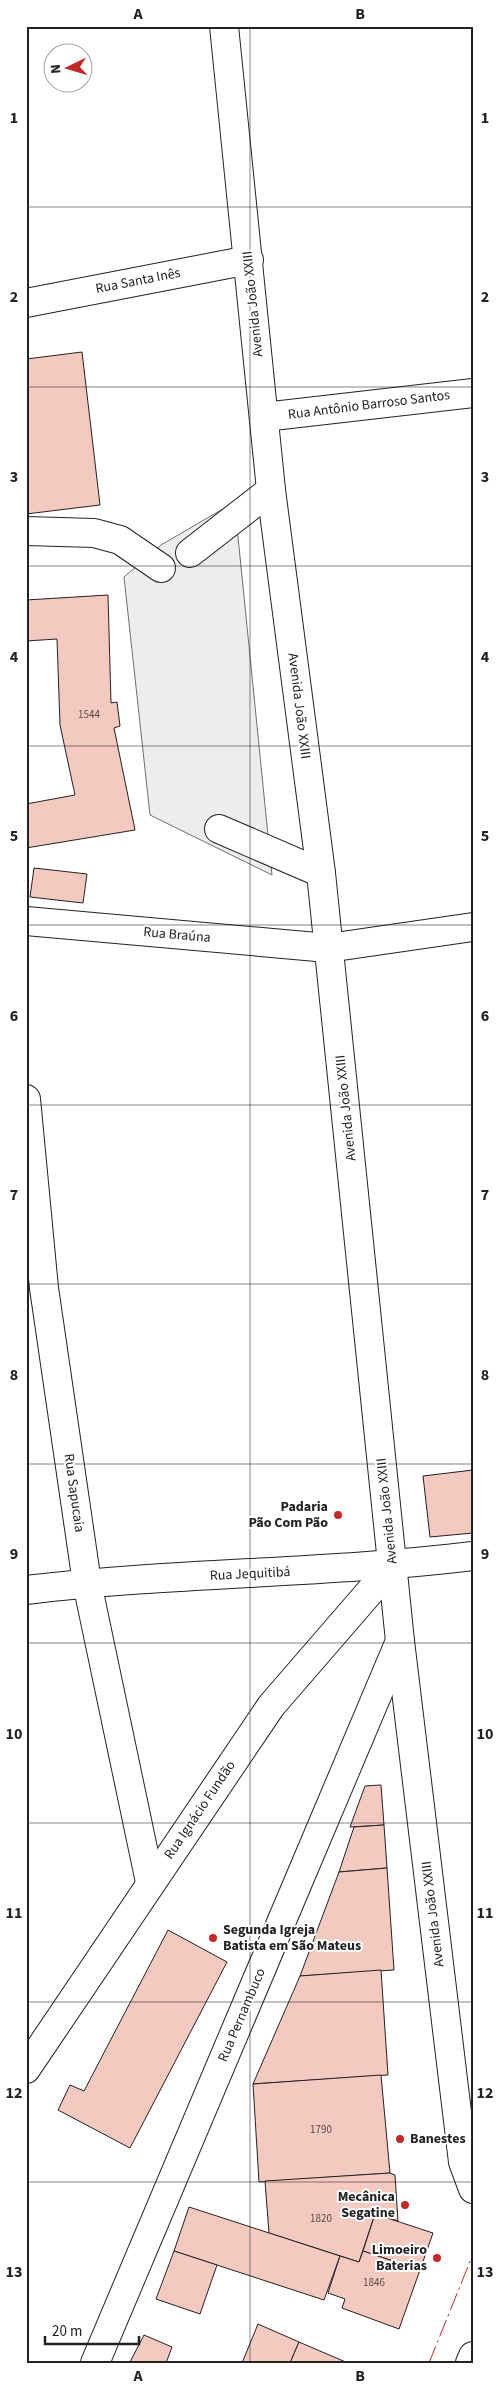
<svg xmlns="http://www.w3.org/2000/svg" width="499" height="2389" font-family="'Source Sans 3',sans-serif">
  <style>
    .parking { fill: #ededed; stroke: #6f6f6f }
    .building { fill: #f3c9c0; stroke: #222 }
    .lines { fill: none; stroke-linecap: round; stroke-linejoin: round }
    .minor-casing { stroke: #222; stroke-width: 30 }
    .major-casing { stroke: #222; stroke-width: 30 }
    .minor { stroke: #fff; stroke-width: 28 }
    .major { stroke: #fff; stroke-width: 28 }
    .power { stroke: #c62828; stroke-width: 1; stroke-dasharray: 18 4 2.5 4; stroke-linecap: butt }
    .grid { fill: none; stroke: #222; stroke-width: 1; stroke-opacity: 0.55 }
    .poi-dot { fill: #c62828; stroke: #fff; stroke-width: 2 }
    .labels { text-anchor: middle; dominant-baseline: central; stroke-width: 4; stroke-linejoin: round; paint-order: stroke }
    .number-label { font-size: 11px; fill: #564c4a }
    .street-label { font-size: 14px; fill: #222; stroke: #fff }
    .poi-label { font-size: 14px; font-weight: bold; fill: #222; stroke: #fff; text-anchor: end }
    .neatline { fill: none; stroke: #222; stroke-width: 2 }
    .grid-label { font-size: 16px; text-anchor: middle; font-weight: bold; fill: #222 }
  </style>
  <rect width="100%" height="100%" fill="#fff"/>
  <polygon class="parking" points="233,503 236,517 272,875 150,815 124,577 161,545"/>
  <g class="building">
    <polygon points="82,352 100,505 26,514 26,359"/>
    <polygon points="108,595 111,703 117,702 120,726 114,728 135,830 26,848 26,804 75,795 60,725 57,639 26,641 26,600"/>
    <polygon points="34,868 87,874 83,903 30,897"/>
    <polygon points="473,1470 473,1533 430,1537 423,1476"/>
    <polygon points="381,1785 384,1825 350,1827 365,1786"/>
    <polygon points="384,1825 387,1868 339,1872 354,1827"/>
    <polygon points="387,1868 394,1970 300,1976 339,1872"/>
    <polygon points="168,1930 227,1962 130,2148 58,2110 70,2085 84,2091"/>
    <polygon points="381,1970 388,2075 253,2084 300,1976"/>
    <polygon points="381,2075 390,2173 259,2182 253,2084"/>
    <polygon points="390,2173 395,2175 398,2221 375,2214 359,2262 269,2233 265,2181"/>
    <polygon points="189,2207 340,2256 324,2300 174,2251"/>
    <polygon points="375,2214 433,2233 420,2270 363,2251"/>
    <polygon points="174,2251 217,2265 200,2314 156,2299"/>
    <polygon points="363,2251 420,2270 399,2329 342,2308 345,2299 328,2293 340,2256 359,2262"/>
    <polygon points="258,2324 299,2342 290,2363 242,2363"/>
    <polygon points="144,2335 172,2347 166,2363 130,2362"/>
    <polygon points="299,2342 348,2363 290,2363"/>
  </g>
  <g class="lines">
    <g class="minor-casing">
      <g id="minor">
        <polyline points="224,26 271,490 321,873 400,1641 463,2162 473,2189"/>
        <polyline points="26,303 249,260"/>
        <polyline points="264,417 473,393"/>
        <polyline points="26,531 94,533 120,540 161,568"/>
        <polyline points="190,553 271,490"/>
        <polyline points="219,829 321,873"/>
        <polyline points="26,921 328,948 473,927"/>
        <polyline points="26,1099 44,1288 87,1583 150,1882"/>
        <path d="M 26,1590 C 175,1572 324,1574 473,1556"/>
        <polyline points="26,2069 271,1706 393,1565"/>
        <polyline points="95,2363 400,1641"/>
      </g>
    </g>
    <g class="major-casing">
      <polyline id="major" points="470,2363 473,2356"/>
    </g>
    <use href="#minor" class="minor"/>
    <use href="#major" class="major"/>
    <polyline class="power" points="429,2363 473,2254"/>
  </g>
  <path class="grid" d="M 250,26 L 250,2363M 26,207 L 473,207M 26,387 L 473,387M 26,566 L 473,566M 26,746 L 473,746M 26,925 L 473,925M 26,1105 L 473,1105M 26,1284 L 473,1284M 26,1464 L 473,1464M 26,1643 L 473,1643M 26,1823 L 473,1823M 26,2002 L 473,2002M 26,2182 L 473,2182"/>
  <g class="poi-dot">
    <circle cx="338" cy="1515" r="5"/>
    <circle cx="213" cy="1938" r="5"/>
    <circle cx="400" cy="2139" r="5"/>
    <circle cx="405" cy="2205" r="5"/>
    <circle cx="437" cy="2258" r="5"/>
  </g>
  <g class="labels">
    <g class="number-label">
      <text x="89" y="714">1544</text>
      <text x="321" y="2129">1790</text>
      <text x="321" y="2218">1820</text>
      <text x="374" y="2282">1846</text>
    </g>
    <g class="street-label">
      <text transform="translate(138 281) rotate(-11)">Rua Santa Inês</text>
      <text transform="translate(253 304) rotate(-96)">Avenida João XXIII</text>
      <text transform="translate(369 405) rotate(-7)">Rua Antônio Barroso Santos</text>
      <text transform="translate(299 706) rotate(83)">Avenida João XXIII</text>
      <text transform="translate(177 935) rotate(5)">Rua Braúna</text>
      <text transform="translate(346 1108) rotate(-96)">Avenida João XXIII</text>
      <text transform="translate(74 1493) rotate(82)">Rua Sapucaia</text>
      <text transform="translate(387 1511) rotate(-96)">Avenida João XXIII</text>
      <text transform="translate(250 1574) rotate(-3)">Rua Jequitibá</text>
      <text transform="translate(200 1810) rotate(-56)">Rua Ignácio Fundão</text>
      <text transform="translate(433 1914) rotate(-97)">Avenida João XXIII</text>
      <text transform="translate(242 2015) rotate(-67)">Rua Pernambuco</text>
    </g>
    <g class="poi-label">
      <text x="328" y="1507">Padaria<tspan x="328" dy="16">Pão Com Pão</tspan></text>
      <text x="223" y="1930" text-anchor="start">Segunda Igreja<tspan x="223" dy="16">Batista em São Mateus</tspan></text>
      <text x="410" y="2139" text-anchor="start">Banestes</text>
      <text x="395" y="2197">Mecânica<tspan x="395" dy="16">Segatine</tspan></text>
      <text x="427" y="2250">Limoeiro<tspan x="427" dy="16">Baterias</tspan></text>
    </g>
  </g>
  <rect width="499" height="2389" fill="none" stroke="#ffffff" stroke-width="55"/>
  <g transform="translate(68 68) rotate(265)"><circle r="24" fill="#ffffff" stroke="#a7a7a7"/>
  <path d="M0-4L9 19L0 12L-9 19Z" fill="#c62828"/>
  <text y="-8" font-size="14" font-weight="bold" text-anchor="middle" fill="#222222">N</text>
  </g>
  <path d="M45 2336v8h94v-8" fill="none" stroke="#222222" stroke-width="2.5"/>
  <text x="52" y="2336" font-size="15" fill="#222222" stroke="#ffffff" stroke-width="4" paint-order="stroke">20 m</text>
  <rect x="28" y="28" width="444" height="2334" class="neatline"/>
  <g class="grid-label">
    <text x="138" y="19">A</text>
    <text x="360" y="19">B</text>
    <text x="14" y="123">1</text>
    <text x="485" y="123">1</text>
    <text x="14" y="302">2</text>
    <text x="485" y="302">2</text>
    <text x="14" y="482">3</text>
    <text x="485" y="482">3</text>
    <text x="14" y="662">4</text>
    <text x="485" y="662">4</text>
    <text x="14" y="841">5</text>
    <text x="485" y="841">5</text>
    <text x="14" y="1021">6</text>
    <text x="485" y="1021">6</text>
    <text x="14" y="1200">7</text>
    <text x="485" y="1200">7</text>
    <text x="14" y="1380">8</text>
    <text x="485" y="1380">8</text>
    <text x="14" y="1559">9</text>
    <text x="485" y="1559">9</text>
    <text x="14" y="1739">10</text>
    <text x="485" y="1739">10</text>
    <text x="14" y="1918">11</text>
    <text x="485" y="1918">11</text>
    <text x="14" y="2098">12</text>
    <text x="485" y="2098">12</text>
    <text x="14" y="2277">13</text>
    <text x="485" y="2277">13</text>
    <text x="138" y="2381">A</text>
    <text x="360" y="2381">B</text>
  </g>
</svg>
